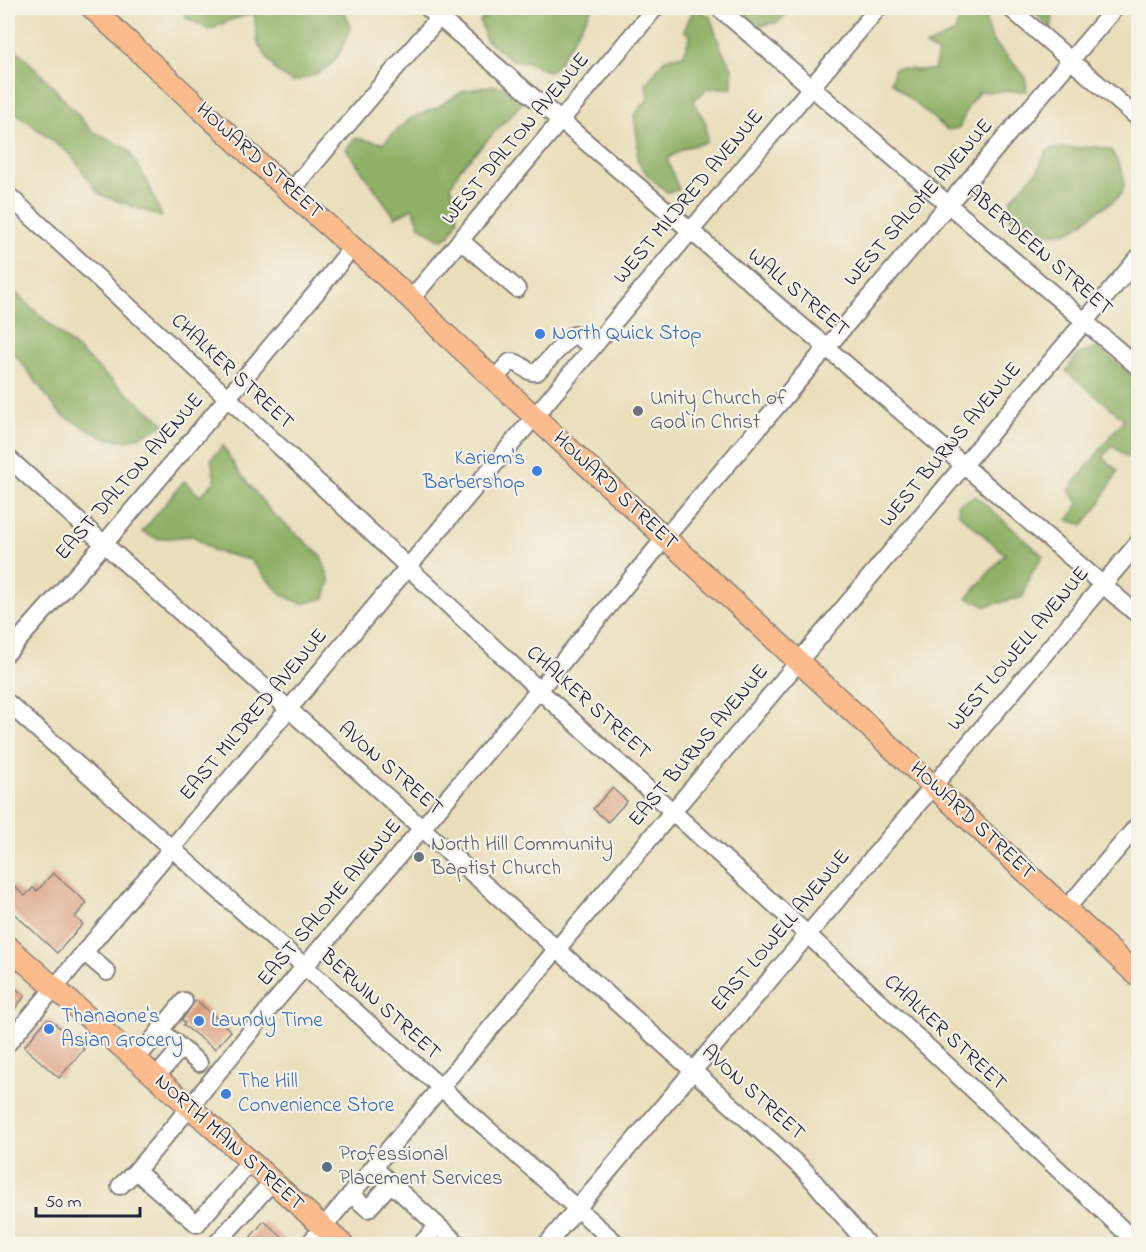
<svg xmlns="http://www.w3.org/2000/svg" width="1146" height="1252" font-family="'Indie Flower',sans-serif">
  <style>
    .forest { fill: #8fb065; stroke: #586950; stroke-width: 1.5 }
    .building { fill: #da9f80 }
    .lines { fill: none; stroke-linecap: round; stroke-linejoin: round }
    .minor-casing { stroke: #86807b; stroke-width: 20 }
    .major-casing { stroke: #86807b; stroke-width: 24 }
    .minor { stroke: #fff; stroke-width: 16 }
    .major { stroke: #fbbb8d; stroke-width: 21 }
    .shop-dot { fill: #3f7fe0; stroke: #f7f3e8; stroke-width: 2 }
    .worship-dot { fill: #6b7280; stroke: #f7f3e8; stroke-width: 2 }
    .service-dot { fill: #5c6f8a; stroke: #f7f3e8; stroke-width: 2 }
    .labels { text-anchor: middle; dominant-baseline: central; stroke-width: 4.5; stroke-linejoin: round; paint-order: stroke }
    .street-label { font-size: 21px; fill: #22223b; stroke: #f7f3e8 }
    .shop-label { font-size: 21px; fill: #366cbe; stroke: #f7f3e8; text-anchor: start }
    .worship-label { font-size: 21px; fill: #5b616d; stroke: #f7f3e8; text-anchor: start }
    .service-label { font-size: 21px; fill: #4e5e75; stroke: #f7f3e8; text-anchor: start }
  </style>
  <rect width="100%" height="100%" fill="#f7f3e8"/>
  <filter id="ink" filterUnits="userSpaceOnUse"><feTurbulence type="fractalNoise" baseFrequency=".0167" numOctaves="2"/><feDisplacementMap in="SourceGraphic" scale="12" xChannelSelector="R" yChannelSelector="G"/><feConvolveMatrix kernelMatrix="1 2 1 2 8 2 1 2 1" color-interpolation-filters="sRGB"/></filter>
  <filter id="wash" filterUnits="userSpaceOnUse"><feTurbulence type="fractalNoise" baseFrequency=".008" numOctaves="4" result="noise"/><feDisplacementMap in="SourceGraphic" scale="24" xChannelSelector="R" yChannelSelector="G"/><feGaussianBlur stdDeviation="1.35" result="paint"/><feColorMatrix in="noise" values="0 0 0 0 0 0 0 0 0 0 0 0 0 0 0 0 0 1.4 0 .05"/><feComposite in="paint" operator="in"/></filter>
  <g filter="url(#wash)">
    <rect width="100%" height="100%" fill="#e9dfbb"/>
    <g class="forest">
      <path d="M 186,8 L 317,8 L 345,13 L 351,27 C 336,65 331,71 292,82 L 276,71 L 258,44 L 254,13 L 228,21 L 210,30 L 185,17 Z"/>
      <polygon points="500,8 592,8 558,64 549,72 528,62 512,60 486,40 480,21"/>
      <polygon points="694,8 710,16 721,49 732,68 732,88 709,88 693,101 706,123 707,142 684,148 667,159 679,190 667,192 648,176 637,160 638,143 634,115 648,99 646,84 665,59 683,55 691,35 684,31"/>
      <polygon points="743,8 793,8 778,22 759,26 747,17"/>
      <polygon points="1033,8 1054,8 1051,30 1035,12"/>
      <path d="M 1138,9 L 1138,47 C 1127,33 1129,23 1138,9 Z"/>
      <path d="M 973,10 L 984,14 L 992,40 L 1025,76 L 1027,91 L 979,92 L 969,105 L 959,128 L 947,130 C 928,113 908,99 891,81 L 895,68 L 918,70 L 934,70 L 938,53 L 925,46 L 954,33 L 960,18 Z"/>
      <polygon points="8,41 47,80 92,131 128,149 148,183 162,217 99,194 71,155 8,107"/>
      <polygon points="494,85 512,90 526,99 460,169 451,186 458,219 450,235 441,240 420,226 413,208 395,217 346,149 355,138 383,143 411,118 438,107 463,91"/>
      <path d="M 1096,147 L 1111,150 C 1117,161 1127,175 1123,189 C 1120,199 1107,205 1099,210 C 1091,215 1085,222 1077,227 C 1057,240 1028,231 1010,219 L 1011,199 L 1038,170 L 1046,152 L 1050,149 Z"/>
      <polygon points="8,286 111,380 166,425 128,441 104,438 60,414 19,359 8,351"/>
      <polygon points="1097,347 1138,380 1138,403 1131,414 1138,420 1138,449 1127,457 1112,445 1103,457 1118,471 1097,508 1083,525 1068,520 1079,504 1069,490 1124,419 1066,371 1077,355"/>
      <polygon points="223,446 238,471 273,514 320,554 330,581 325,598 303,604 282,595 250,560 214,551 193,536 158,539 142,532 184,481 200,496 215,481 211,459"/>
      <polygon points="976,496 1043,556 1029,578 1023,597 986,606 967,598 1005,554 959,514 958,504"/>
    </g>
    <g id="blocks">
      <g class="building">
        <polygon points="612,788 627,801 608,822 593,809"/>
        <polygon points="53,873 87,903 75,917 83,924 57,953 8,908 8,891 13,885 25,896 33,888 37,891"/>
        <polygon points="8,982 25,996 8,1017"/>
        <polygon points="196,1000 231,1031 215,1049 183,1025 185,1023 182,1020"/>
        <polygon points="46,1020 51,1020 84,1049 59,1078 24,1047"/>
        <polygon points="264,1221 291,1245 244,1245"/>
      </g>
    </g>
  </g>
  <g filter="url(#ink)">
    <use href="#blocks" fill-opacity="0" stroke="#86807b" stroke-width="1.5"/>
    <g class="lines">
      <g class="minor-casing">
        <g id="minor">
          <polyline points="428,8 691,231 1138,615"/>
          <polyline points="719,8 1138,367"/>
          <polyline points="1010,8 1138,118"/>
          <polyline points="290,192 447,8"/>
          <polyline points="8,195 228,398 539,690 808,935 1138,1244"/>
          <polyline points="460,240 517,289"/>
          <polyline points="411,299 655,8"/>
          <path d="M 494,379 L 510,362 C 521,361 526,374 537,372 L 571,336 L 575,335 L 593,347"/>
          <polyline points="8,458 805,1171 867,1244"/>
          <polyline points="8,652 104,544 320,288 353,246"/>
          <polyline points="8,703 617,1244"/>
          <polyline points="1066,909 1138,825"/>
          <polyline points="84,952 107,972"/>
          <polyline points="160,1030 199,1063"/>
          <polyline points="8,1043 878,8"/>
          <polyline points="136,1060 184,1001"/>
          <polyline points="156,1077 181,1048"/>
          <polyline points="374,1168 458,1244"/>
          <polyline points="136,1171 197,1224 250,1162"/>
          <polyline points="120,1186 136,1171 190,1107 273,1004 539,690 665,538 1115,8"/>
          <polyline points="351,1194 368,1209 391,1183"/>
          <polyline points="216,1244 272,1182"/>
          <polyline points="309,1244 1138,258"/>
          <polyline points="421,1244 438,1226"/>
          <polyline points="547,1244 1138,543"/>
        </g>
      </g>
      <g class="major-casing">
        <g id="major">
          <polyline points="92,8 290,192 411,299 442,331 1138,976"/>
          <polyline points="8,947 190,1107 342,1244"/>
        </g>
      </g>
      <use href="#minor" class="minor"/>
      <use href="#major" class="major"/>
    </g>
  </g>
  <g class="shop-dot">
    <circle cx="540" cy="334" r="6"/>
    <circle cx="537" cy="471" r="6"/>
    <circle cx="199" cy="1021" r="6"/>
    <circle cx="49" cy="1029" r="6"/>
    <circle cx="226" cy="1094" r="6"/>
  </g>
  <g class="worship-dot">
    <circle cx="638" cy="411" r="6"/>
    <circle cx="419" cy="857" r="6"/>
  </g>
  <circle class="service-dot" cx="327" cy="1167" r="6"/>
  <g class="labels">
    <g class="street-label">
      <text transform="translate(516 139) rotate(-50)">WEST DALTON AVENUE</text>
      <text transform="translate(259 161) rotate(42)">HOWARD STREET</text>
      <text transform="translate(689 197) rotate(-50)">WEST MILDRED AVENUE</text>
      <text transform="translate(919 203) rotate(-49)">WEST SALOME AVENUE</text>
      <text transform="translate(1039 251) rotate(41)">ABERDEEN STREET</text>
      <text transform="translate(798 293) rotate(40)">WALL STREET</text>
      <text transform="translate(232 372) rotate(43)">CHALKER STREET</text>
      <text transform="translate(951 445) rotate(-50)">WEST BURNS AVENUE</text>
      <text transform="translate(130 477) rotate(-49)">EAST DALTON AVENUE</text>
      <text transform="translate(615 491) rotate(43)">HOWARD STREET</text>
      <text transform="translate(1019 649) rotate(-50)">WEST LOWELL AVENUE</text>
      <text transform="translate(588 703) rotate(42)">CHALKER STREET</text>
      <text transform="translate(254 715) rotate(-50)">EAST MILDRED AVENUE</text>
      <text transform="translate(699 746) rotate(-50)">EAST BURNS AVENUE</text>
      <text transform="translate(390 769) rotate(41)">AVON STREET</text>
      <text transform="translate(972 821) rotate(43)">HOWARD STREET</text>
      <text transform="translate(330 903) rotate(-50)">EAST SALOME AVENUE</text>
      <text transform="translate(781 931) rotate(-50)">EAST LOWELL AVENUE</text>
      <text transform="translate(380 1005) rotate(42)">BERWIN STREET</text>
      <text transform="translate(945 1033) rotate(43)">CHALKER STREET</text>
      <text transform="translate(753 1093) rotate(42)">AVON STREET</text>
      <text transform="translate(229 1143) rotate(42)">NORTH MAIN STREET</text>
    </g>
    <g class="shop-label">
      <text x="552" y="334">North Quick Stop</text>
      <text x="525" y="459" text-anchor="end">Kariem's<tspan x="525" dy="24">Barbershop</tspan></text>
      <text x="61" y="1017">Thanaone's<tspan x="61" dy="24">Asian Grocery</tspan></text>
      <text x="211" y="1021">Laundy Time</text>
      <text x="238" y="1082">The Hill<tspan x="238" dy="24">Convenience Store</tspan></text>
    </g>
    <g class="worship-label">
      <text x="650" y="399">Unity Church of<tspan x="650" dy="24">God in Christ</tspan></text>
      <text x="431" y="845">North Hill Community<tspan x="431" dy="24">Baptist Church</tspan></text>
    </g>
    <g class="service-label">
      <text x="339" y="1155">Professional<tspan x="339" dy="24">Placement Services</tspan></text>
    </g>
  </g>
  <rect width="1146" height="1252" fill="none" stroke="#f7f3e8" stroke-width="30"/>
  <path d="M36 1207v9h104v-9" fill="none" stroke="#22223b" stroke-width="3"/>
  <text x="45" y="1207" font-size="18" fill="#22223b" stroke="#f7f3e8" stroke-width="4.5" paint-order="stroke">50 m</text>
</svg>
